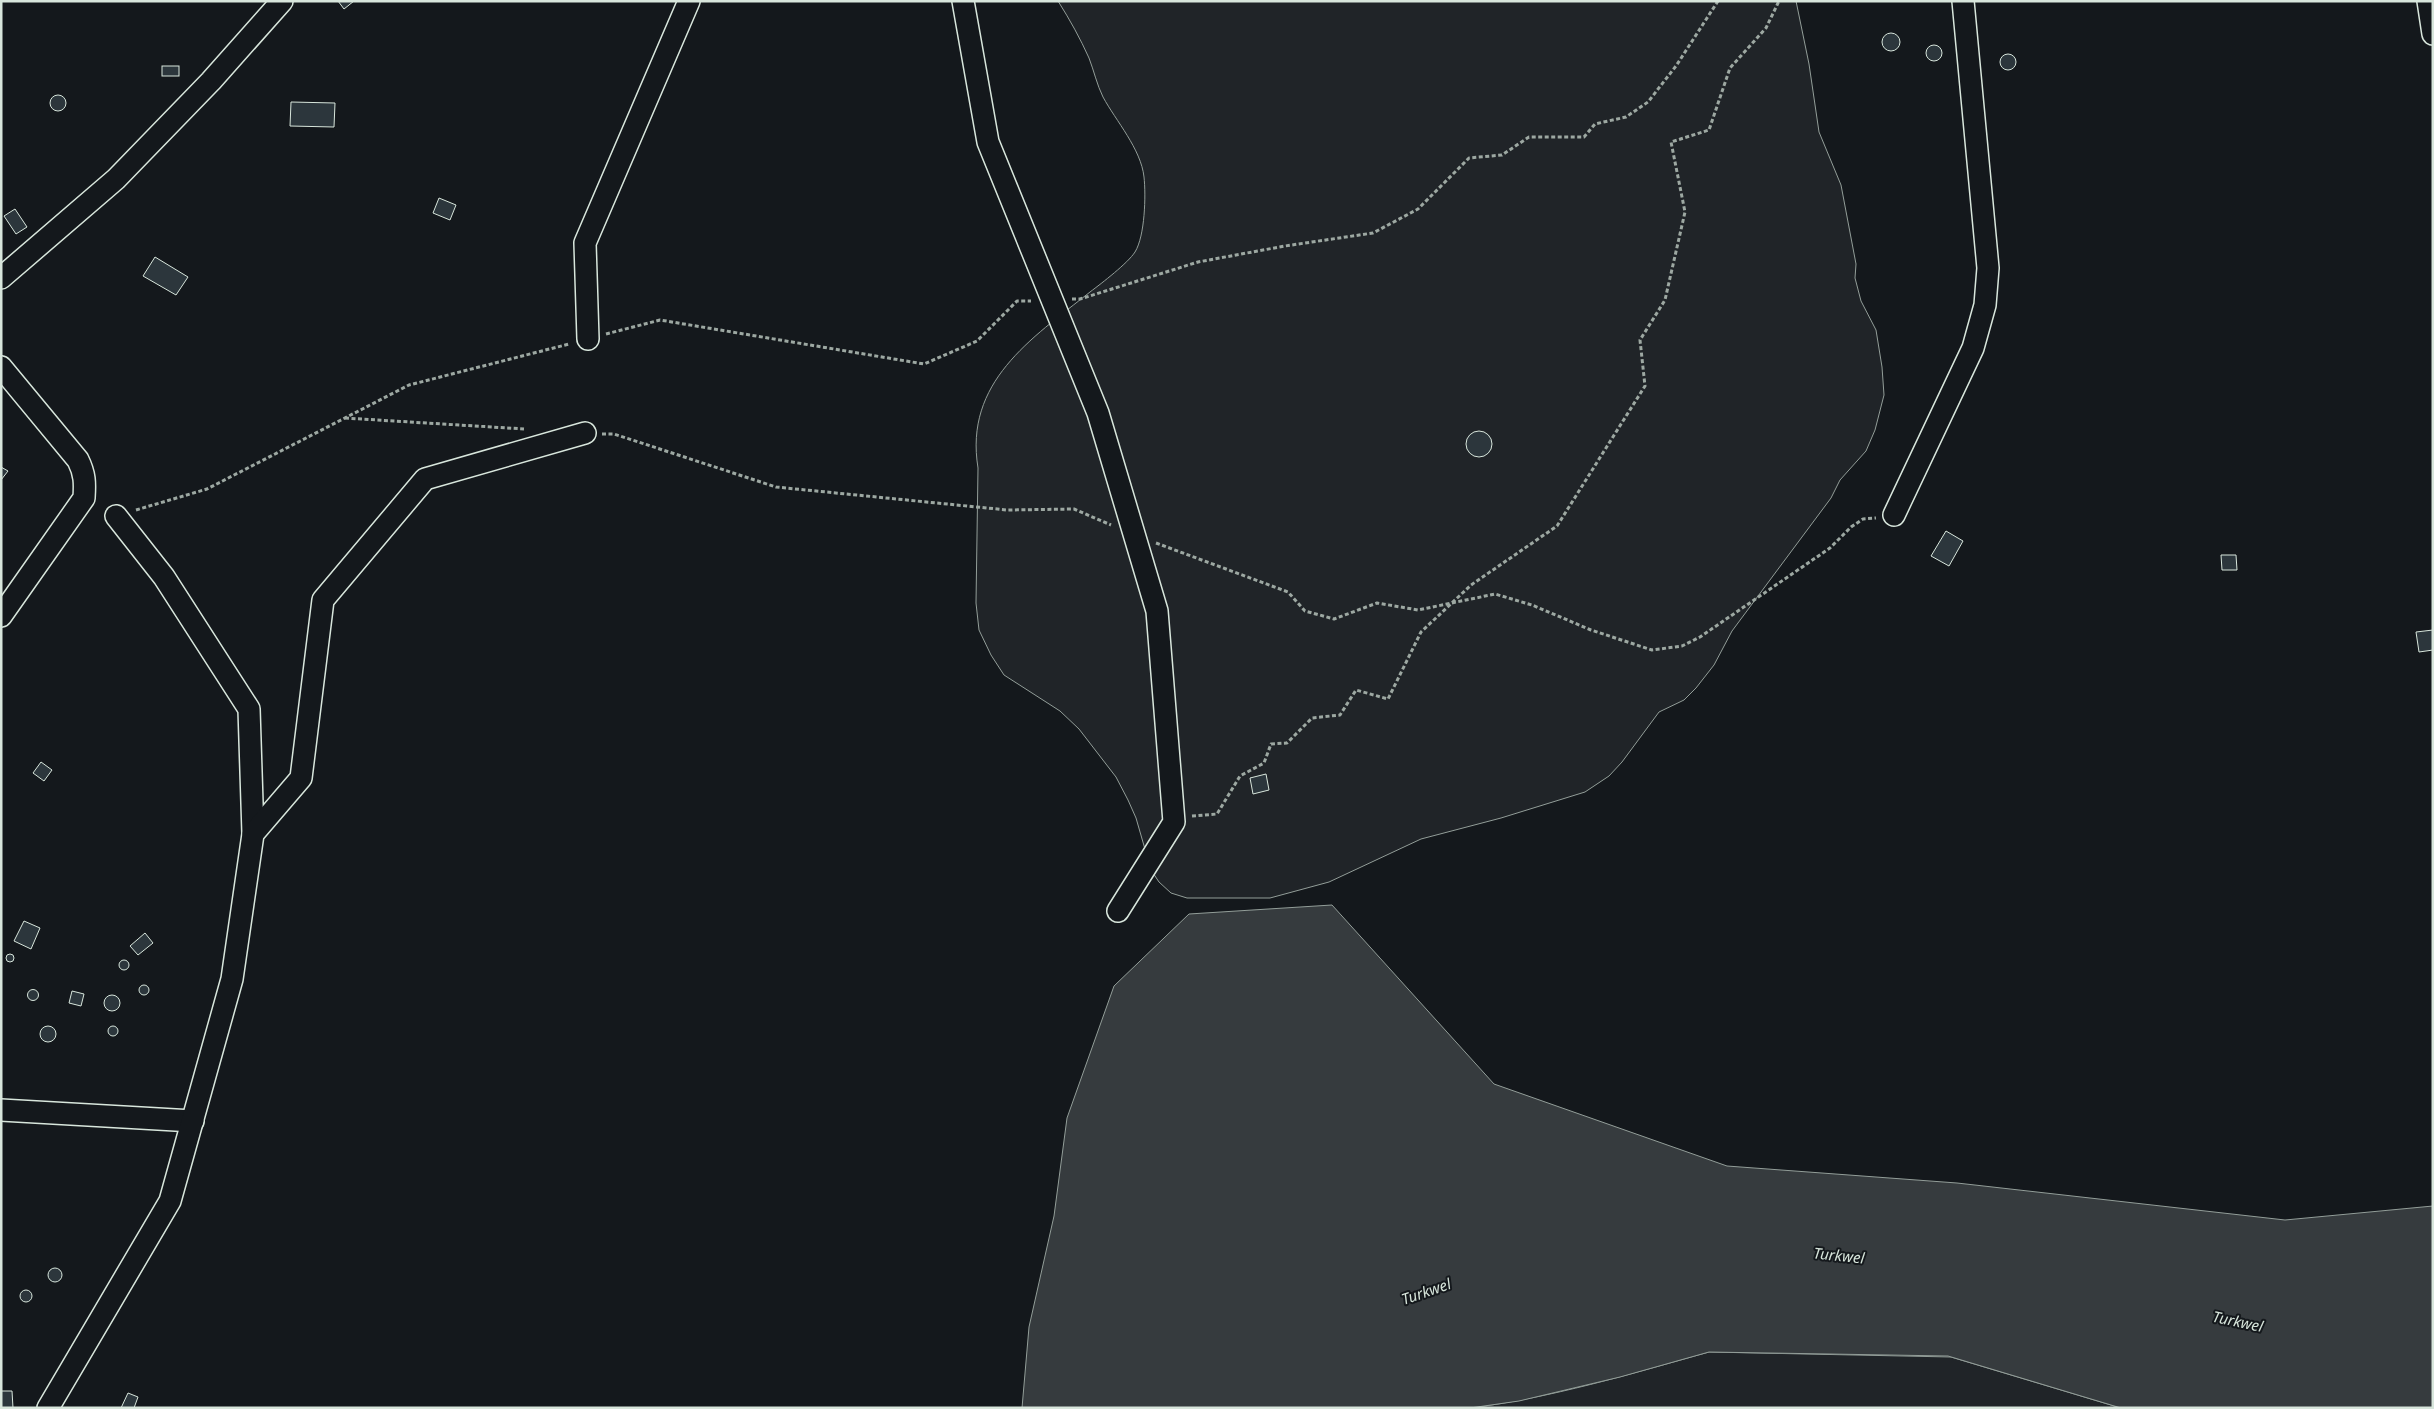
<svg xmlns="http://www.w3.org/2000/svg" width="2434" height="1409" font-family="'Noto Sans',sans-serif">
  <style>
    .green { fill: #202428; stroke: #939e99 }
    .water { fill: #363b3e; stroke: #939e99 }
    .building { fill: #2c363c; stroke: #d8e6dc }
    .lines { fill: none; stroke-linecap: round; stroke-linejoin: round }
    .minor-casing { stroke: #d8e6dc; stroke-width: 24 }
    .path { stroke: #9da8a2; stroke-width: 3; stroke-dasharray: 4 2.5; stroke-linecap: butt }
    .minor { stroke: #14181c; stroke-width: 21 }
    .labels { text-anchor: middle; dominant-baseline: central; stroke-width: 4; stroke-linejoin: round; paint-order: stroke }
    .water-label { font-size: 15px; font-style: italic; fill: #d8e6dc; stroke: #14181c }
  </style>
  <rect width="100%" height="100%" fill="#14181c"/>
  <g class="green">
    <path d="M 1058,1 L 1796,1 L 1809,64 L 1819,132 L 1841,185 L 1856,264 L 1855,278 L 1861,301 L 1876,330 L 1882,367 L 1884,395 L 1875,430 L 1866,451 L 1840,480 L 1831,498 L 1732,631 L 1714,665 L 1696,688 L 1684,700 L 1659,712 L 1622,762 L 1609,776 L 1585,792 L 1501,818 L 1421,839 L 1329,882 L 1270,898 L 1187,898 L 1171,893 L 1159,882 L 1151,870 L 1136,818 L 1128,800 L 1116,777 L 1079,729 L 1060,711 L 1004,675 L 991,655 L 979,630 L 976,603 L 978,468 C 964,382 1031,339 1090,292 C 1102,283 1128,263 1135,252 C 1145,236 1146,195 1144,177 C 1141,149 1116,121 1103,97 C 1097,85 1094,71 1089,58 C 1080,38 1070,20 1058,1 Z"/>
    <path d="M 1709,1352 L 1951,1357 L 2121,1408 L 1470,1408 C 1551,1398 1630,1374 1709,1352 Z"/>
  </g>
  <polygon class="water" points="1332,905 1494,1084 1727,1166 1957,1183 2285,1220 2433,1206 2433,1408 2121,1408 1948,1356 1709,1352 1620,1377 1519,1401 1470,1408 1022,1408 1029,1327 1054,1216 1067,1118 1114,986 1189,914"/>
  <g class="building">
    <polygon points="338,1 354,1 344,9"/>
    <circle cx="1891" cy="42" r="9"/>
    <circle cx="1934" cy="53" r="8"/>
    <circle cx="2008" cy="62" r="8"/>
    <rect x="162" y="66" width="17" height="10"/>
    <circle cx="58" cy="103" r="8"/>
    <polygon points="291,102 335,103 334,127 290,126"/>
    <polygon points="439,198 456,205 450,220 433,213"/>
    <polygon points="15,209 27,227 16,234 4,216"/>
    <polygon points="155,257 188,277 176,295 143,276"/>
    <circle cx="1479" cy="444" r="13"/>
    <polygon points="1,467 8,471 1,480"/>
    <polygon points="1946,531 1963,541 1949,566 1931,556"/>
    <polygon points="2221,555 2236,555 2237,570 2222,570"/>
    <polygon points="2433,630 2433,650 2419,652 2416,632"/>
    <polygon points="41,762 52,770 44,781 33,773"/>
    <polygon points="1266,774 1269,790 1253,794 1250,778"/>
    <polygon points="24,921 40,928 31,949 14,941"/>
    <polygon points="145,933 153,943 138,955 130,946"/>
    <circle cx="10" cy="958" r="4"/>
    <circle cx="124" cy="965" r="5"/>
    <circle cx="144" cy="990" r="5"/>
    <circle cx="33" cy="995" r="5.5"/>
    <polygon points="72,991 84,994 81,1006 69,1003"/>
    <circle cx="112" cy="1003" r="8"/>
    <circle cx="48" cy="1034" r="8"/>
    <circle cx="113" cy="1031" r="5"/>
    <circle cx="55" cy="1275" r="7"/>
    <circle cx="26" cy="1296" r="6"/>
    <polygon points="1,1391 12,1391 13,1408 1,1408"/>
    <polygon points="128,1393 138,1397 134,1408 121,1408"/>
  </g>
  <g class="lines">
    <g class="minor-casing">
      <g id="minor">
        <polyline points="963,1 988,142 1098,413 1157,611 1174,822 1118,911"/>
        <polyline points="2428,1 2433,34"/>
        <polyline points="1,278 116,179 211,81 282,1"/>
        <polyline points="588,339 585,243 689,1"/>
        <path d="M 1,367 L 78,460 C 85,474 85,483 84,498 L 1,616"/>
        <polyline points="1894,515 1973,348 1985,305 1988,268 1963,1"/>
        <polyline points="116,516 164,577 249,709 253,834"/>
        <polyline points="1,1110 193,1121"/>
        <polyline points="48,1408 170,1201 232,979 253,834 301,778 323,600 425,479 585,433"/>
      </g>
    </g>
    <g class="path">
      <polyline points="1072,299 1080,299 1198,262 1285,246 1373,233 1418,209 1469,158 1502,155 1529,137 1584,137 1595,124 1626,117 1648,102 1676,66 1718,1"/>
      <polyline points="606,334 660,320 924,364 977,341 1017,301 1031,301"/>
      <polyline points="345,418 524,429"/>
      <polyline points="602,434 614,434 776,487 1007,510 1074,509 1111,525"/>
      <polyline points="136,510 207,489 409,385 569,344"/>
      <polyline points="1156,543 1288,592 1305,611 1334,619 1377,603 1418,610 1495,594 1532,605 1591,630 1652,650 1682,646 1700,637 1830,548 1851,527 1863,519 1876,518"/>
      <polyline points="1192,816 1217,814 1240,776 1264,763 1271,744 1287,743 1312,718 1340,715 1356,690 1388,699 1421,632 1471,585 1557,526 1645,386 1640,340 1665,300 1685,212 1671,142 1709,130 1730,68 1766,28 1779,1"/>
    </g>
    <use href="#minor" class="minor"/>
  </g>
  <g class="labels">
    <g class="water-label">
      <text transform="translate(1839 1255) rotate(6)">Turkwel</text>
      <text transform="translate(1426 1291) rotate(-19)">Turkwel</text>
      <text transform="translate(2238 1321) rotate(12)">Turkwel</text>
    </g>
  </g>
  <rect width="2434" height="1409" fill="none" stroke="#d8e6dc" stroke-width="5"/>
</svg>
